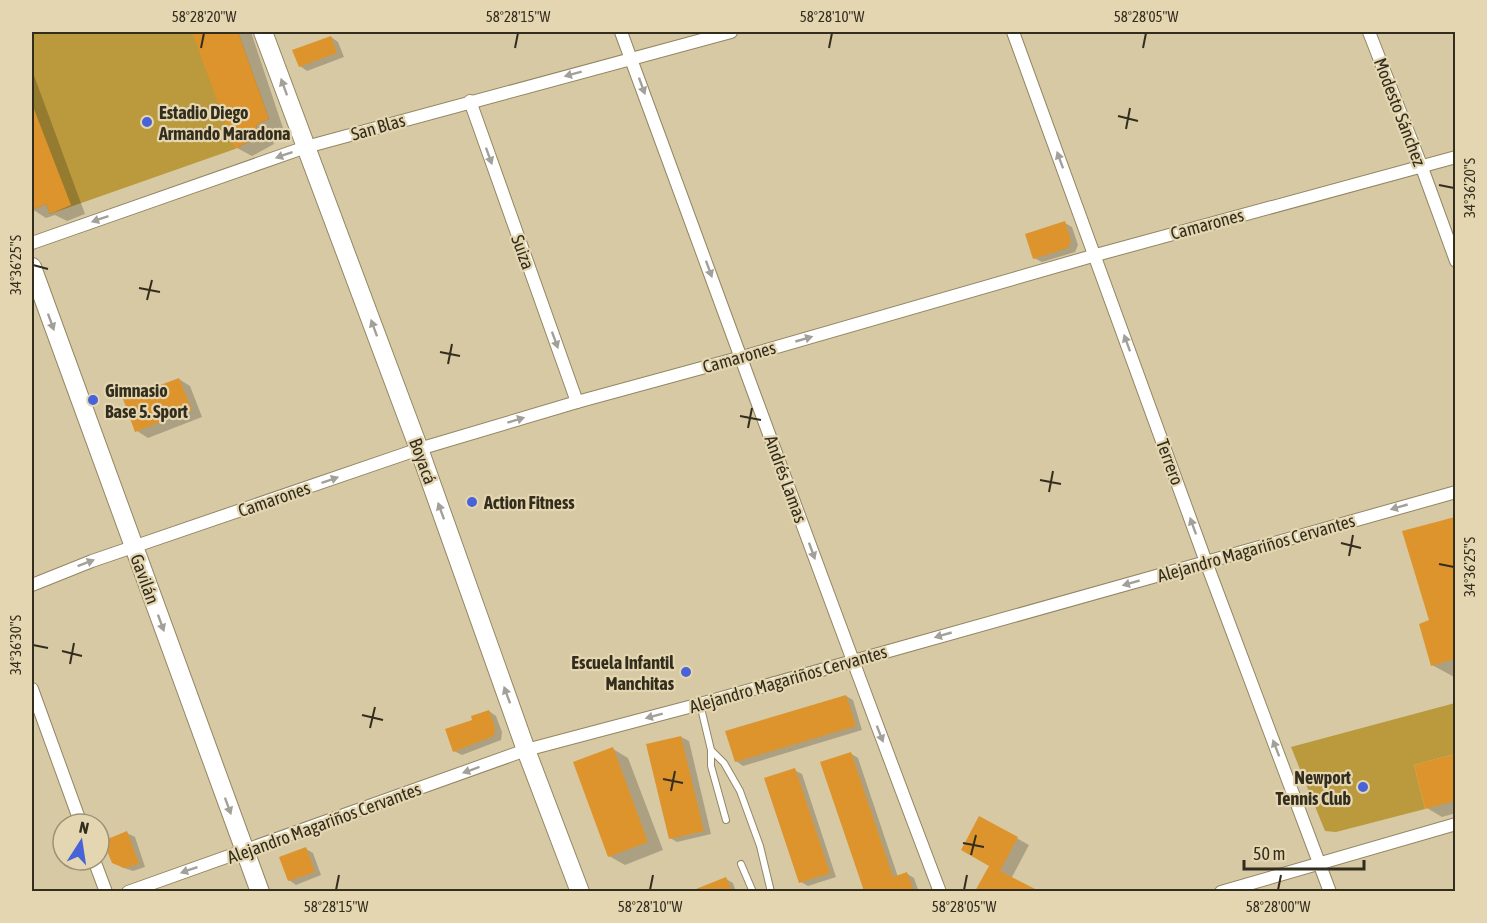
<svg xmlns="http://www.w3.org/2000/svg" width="1487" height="923" font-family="'Asap Condensed',sans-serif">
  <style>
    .green { fill: #ba9a3d }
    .shadow { fill: #0003 }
    .building { fill: #de942c }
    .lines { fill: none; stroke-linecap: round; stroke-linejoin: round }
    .lane-casing { stroke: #938663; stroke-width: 8 }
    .street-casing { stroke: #938663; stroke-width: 14 }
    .secondary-casing { stroke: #938663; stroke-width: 20 }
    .lane { stroke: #fff; stroke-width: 6 }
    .street { stroke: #fff; stroke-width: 12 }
    .secondary { stroke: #fff; stroke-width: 18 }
    .oneway { fill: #a3a09a }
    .ticks { fill: none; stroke: #332d1e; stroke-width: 2 }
    .poi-dot { fill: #4863d7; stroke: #e4d6b0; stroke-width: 2 }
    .labels { text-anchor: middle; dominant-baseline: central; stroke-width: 4.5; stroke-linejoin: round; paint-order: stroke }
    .poi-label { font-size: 18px; font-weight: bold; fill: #332d1e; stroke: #e4d6b0; text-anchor: start }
    .street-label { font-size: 18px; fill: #332d1e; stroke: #e4d6b0 }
    .neatline { fill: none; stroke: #332d1e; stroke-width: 2 }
    .ticks-label { font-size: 15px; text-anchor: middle; fill: #332d1e }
  </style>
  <rect width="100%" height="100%" fill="#d7c9a4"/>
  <g class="green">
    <polygon points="32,32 238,32 269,119 256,125 259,136 235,149 50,214 46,204 32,210"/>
    <polygon points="1455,703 1455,754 1414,765 1425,809 1336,832 1325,831 1291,747"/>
  </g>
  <g class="shadow">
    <polygon points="194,32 251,32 283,128 270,133 274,144 252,156 237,148"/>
    <polygon points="331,37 338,42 344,57 307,71 300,66"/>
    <polygon points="32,70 85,214 67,221 55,215 46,218 32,209"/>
    <polygon points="1065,223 1072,227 1078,245 1075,252 1042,262 1034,258"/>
    <polygon points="179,379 190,386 202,417 148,438 137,431"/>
    <polygon points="1456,518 1456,678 1432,665 1431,621 1404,532"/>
    <polygon points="846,696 853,700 862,730 743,766 736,761"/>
    <polygon points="489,711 496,716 502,732 501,740 462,755 454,751 474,721"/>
    <polygon points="681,737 689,741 711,834 677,842 670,838"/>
    <polygon points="613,749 628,758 663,850 625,865 609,856"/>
    <polygon points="850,753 858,758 898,877 906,873 914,878 919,892 856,892 864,889"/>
    <polygon points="1456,756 1456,813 1442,817 1427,808 1416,766"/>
    <polygon points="794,770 802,774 836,877 808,886 801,882"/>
    <polygon points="980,818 1029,845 1011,879 1035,892 977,892 991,865"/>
    <polygon points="127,833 135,837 145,867 133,871 121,867"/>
    <polygon points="306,849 313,853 321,875 296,885 289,880"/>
    <polygon points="726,879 733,883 736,892 694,892"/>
  </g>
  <g class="building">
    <polygon points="192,32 238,32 269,119 256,125 259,136 235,149"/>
    <polygon points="331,36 337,53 299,67 292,50"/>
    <polygon points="32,104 71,205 50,214 46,204 32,210"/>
    <polygon points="1065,221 1071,241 1068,248 1033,259 1025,234"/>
    <polygon points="179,378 192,410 135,432 123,399"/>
    <polygon points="1455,517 1455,659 1431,666 1419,624 1429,620 1402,531"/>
    <polygon points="846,695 856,726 735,762 725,731"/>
    <polygon points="489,710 495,727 494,736 453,752 445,729 472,720 471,716"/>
    <polygon points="681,736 704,831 669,839 646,744"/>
    <polygon points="613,747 648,842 608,857 573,762"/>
    <polygon points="851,752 893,877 907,872 914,891 864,891 820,762"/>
    <polygon points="1455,754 1455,801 1425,809 1414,765"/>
    <polygon points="795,768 830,873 799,883 764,778"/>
    <polygon points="979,816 1018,837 1000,871 1039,891 975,891 989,866 961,850"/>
    <polygon points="127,831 139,864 124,868 112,863 103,841"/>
    <polygon points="306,847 315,872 288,881 279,857"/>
    <polygon points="726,877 732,891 691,891"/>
  </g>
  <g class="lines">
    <g class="lane-casing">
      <g id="lane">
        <polyline points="700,704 711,750 724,763 740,791 760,846 771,892"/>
        <polyline points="711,751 711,766 726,820"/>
        <polyline points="741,864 753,892"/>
      </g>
    </g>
    <g class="street-casing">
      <g id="street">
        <path d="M 621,32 C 727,319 831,606 940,892"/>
        <polyline points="1013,32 1206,562 1330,892"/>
        <polyline points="1369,32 1421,165 1456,261"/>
        <polyline points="470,101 577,402"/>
        <polyline points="32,243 306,147 731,32"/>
        <polyline points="32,585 92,561 419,449 577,402 742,357 1096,255 1456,157"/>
        <polyline points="32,689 81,824"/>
        <polyline points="94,860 106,892"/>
        <polyline points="128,892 526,750 700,704 1456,492"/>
        <polyline points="1221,892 1456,824"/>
      </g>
    </g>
    <g class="secondary-casing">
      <g id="secondary">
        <polyline points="263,32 419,449 526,750 580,892"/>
        <polyline points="32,267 260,892"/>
      </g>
    </g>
    <use href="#lane" class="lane"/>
    <use href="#street" class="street"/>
    <use href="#secondary" class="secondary"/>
  </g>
  <defs><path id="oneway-solid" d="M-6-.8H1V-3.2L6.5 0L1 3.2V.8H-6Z" transform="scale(1.5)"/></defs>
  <g class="oneway">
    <use href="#oneway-solid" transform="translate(573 74) rotate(165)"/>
    <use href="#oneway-solid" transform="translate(642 86) rotate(70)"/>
    <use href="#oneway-solid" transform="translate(284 87) rotate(-110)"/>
    <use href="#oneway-solid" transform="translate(284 155) rotate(161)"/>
    <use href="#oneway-solid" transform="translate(489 156) rotate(70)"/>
    <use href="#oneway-solid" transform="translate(1060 160) rotate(-110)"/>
    <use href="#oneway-solid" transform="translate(100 219) rotate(161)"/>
    <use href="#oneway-solid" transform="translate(709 269) rotate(70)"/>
    <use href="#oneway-solid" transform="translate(51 322) rotate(70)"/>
    <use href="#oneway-solid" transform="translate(374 328) rotate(-110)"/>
    <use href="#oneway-solid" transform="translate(804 339) rotate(-16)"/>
    <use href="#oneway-solid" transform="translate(555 340) rotate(70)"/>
    <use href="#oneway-solid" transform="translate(1127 343) rotate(-110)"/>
    <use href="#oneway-solid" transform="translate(516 420) rotate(-17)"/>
    <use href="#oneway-solid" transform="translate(330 480) rotate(-19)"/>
    <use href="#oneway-solid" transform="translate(1399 507) rotate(164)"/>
    <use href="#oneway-solid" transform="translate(441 511) rotate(-110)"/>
    <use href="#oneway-solid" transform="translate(1193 526) rotate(-110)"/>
    <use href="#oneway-solid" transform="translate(812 551) rotate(70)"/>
    <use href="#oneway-solid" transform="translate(86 563) rotate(-21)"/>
    <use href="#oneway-solid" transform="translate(1131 583) rotate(164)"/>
    <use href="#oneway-solid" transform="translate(161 623) rotate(70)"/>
    <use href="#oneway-solid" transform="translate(943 635) rotate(164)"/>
    <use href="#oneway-solid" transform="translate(507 695) rotate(-110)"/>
    <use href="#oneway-solid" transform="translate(654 716) rotate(165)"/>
    <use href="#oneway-solid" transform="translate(880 734) rotate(69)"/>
    <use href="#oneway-solid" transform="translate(1276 748) rotate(-111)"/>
    <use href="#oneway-solid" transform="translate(471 770) rotate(160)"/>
    <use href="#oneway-solid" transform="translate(228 806) rotate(70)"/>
    <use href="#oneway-solid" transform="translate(189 870) rotate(161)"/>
  </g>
  <path class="ticks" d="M 201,48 L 204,33M 515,48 L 518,33M 829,48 L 832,33M 1143,48 L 1146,33M 1118,116 L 1138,121M 1126,129 L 1130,108M 1439,185 L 1454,188M 33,265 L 48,269M 139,288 L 160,292M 147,300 L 152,280M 440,352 L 460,356M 448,364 L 452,344M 740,416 L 761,420M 748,428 L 752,408M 1040,480 L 1061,484M 1049,492 L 1053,471M 1341,543 L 1361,548M 1349,556 L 1353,535M 1439,564 L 1454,567M 33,645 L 48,648M 62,651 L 82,656M 70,664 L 74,643M 362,715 L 383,720M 370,728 L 375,707M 663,779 L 683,783M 671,791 L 675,771M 963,843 L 984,847M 971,855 L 976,835M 336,890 L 339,875M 650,890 L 653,875M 964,890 L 967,875M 1278,890 L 1281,875"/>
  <g class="poi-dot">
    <circle cx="147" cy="122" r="6"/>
    <circle cx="93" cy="400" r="6"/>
    <circle cx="472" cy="502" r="6"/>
    <circle cx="686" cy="672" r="6"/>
    <circle cx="1363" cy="787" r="6"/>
  </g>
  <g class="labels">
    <g class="poi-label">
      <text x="159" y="112">Estadio Diego<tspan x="159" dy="21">Armando Maradona</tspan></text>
      <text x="105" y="390">Gimnasio<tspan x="105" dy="21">Base 5. Sport</tspan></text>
      <text x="484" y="502">Action Fitness</text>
      <text x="674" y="662" text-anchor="end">Escuela Infantil<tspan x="674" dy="21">Manchitas</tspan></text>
      <text x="1351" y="777" text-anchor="end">Newport<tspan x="1351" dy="21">Tennis Club</tspan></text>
    </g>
    <g class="street-label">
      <text transform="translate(1400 112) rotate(69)">Modesto Sánchez</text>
      <text transform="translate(378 127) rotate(-16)">San Blas</text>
      <text transform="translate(1207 224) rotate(-15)">Camarones</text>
      <text transform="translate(523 252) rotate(70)">Suiza</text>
      <text transform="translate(739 357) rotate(-16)">Camarones</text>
      <text transform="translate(423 461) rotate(70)">Boyacá</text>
      <text transform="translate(1170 462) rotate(70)">Terrero</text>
      <text transform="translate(786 479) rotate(70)">Andrés Lamas</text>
      <text transform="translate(274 499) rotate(-19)">Camarones</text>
      <text transform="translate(1256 548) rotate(-16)">Alejandro Magariños Cervantes</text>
      <text transform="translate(145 579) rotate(70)">Gavilán</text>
      <text transform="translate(788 679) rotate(-16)">Alejandro Magariños Cervantes</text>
      <text transform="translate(324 823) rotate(-20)">Alejandro Magariños Cervantes</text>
    </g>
  </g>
  <rect width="1487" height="923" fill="none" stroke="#e4d6b0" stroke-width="66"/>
  <g transform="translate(81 842) rotate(12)"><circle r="28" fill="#e4d6b0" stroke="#9d9276" stroke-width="1.5"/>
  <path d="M0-4.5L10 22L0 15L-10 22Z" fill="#4863d7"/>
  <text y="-9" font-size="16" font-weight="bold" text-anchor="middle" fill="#332d1e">N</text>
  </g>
  <path d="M1244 860v9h120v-9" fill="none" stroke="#332d1e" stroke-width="3"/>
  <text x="1253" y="860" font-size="18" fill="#332d1e" stroke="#e4d6b0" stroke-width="4.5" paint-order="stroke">50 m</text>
  <rect x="33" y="33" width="1421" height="857" class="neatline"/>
  <g class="ticks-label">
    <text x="204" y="22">58°28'20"W</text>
    <text x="518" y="22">58°28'15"W</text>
    <text x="832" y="22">58°28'10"W</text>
    <text x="1146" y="22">58°28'05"W</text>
    <text transform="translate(1470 188) rotate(-90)" y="5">34°36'20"S</text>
    <text transform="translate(16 265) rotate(-90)" y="5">34°36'25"S</text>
    <text transform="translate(1470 567) rotate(-90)" y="5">34°36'25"S</text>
    <text transform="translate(16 645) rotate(-90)" y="5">34°36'30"S</text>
    <text x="336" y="912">58°28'15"W</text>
    <text x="650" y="912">58°28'10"W</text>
    <text x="964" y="912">58°28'05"W</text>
    <text x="1278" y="912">58°28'00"W</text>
  </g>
</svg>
